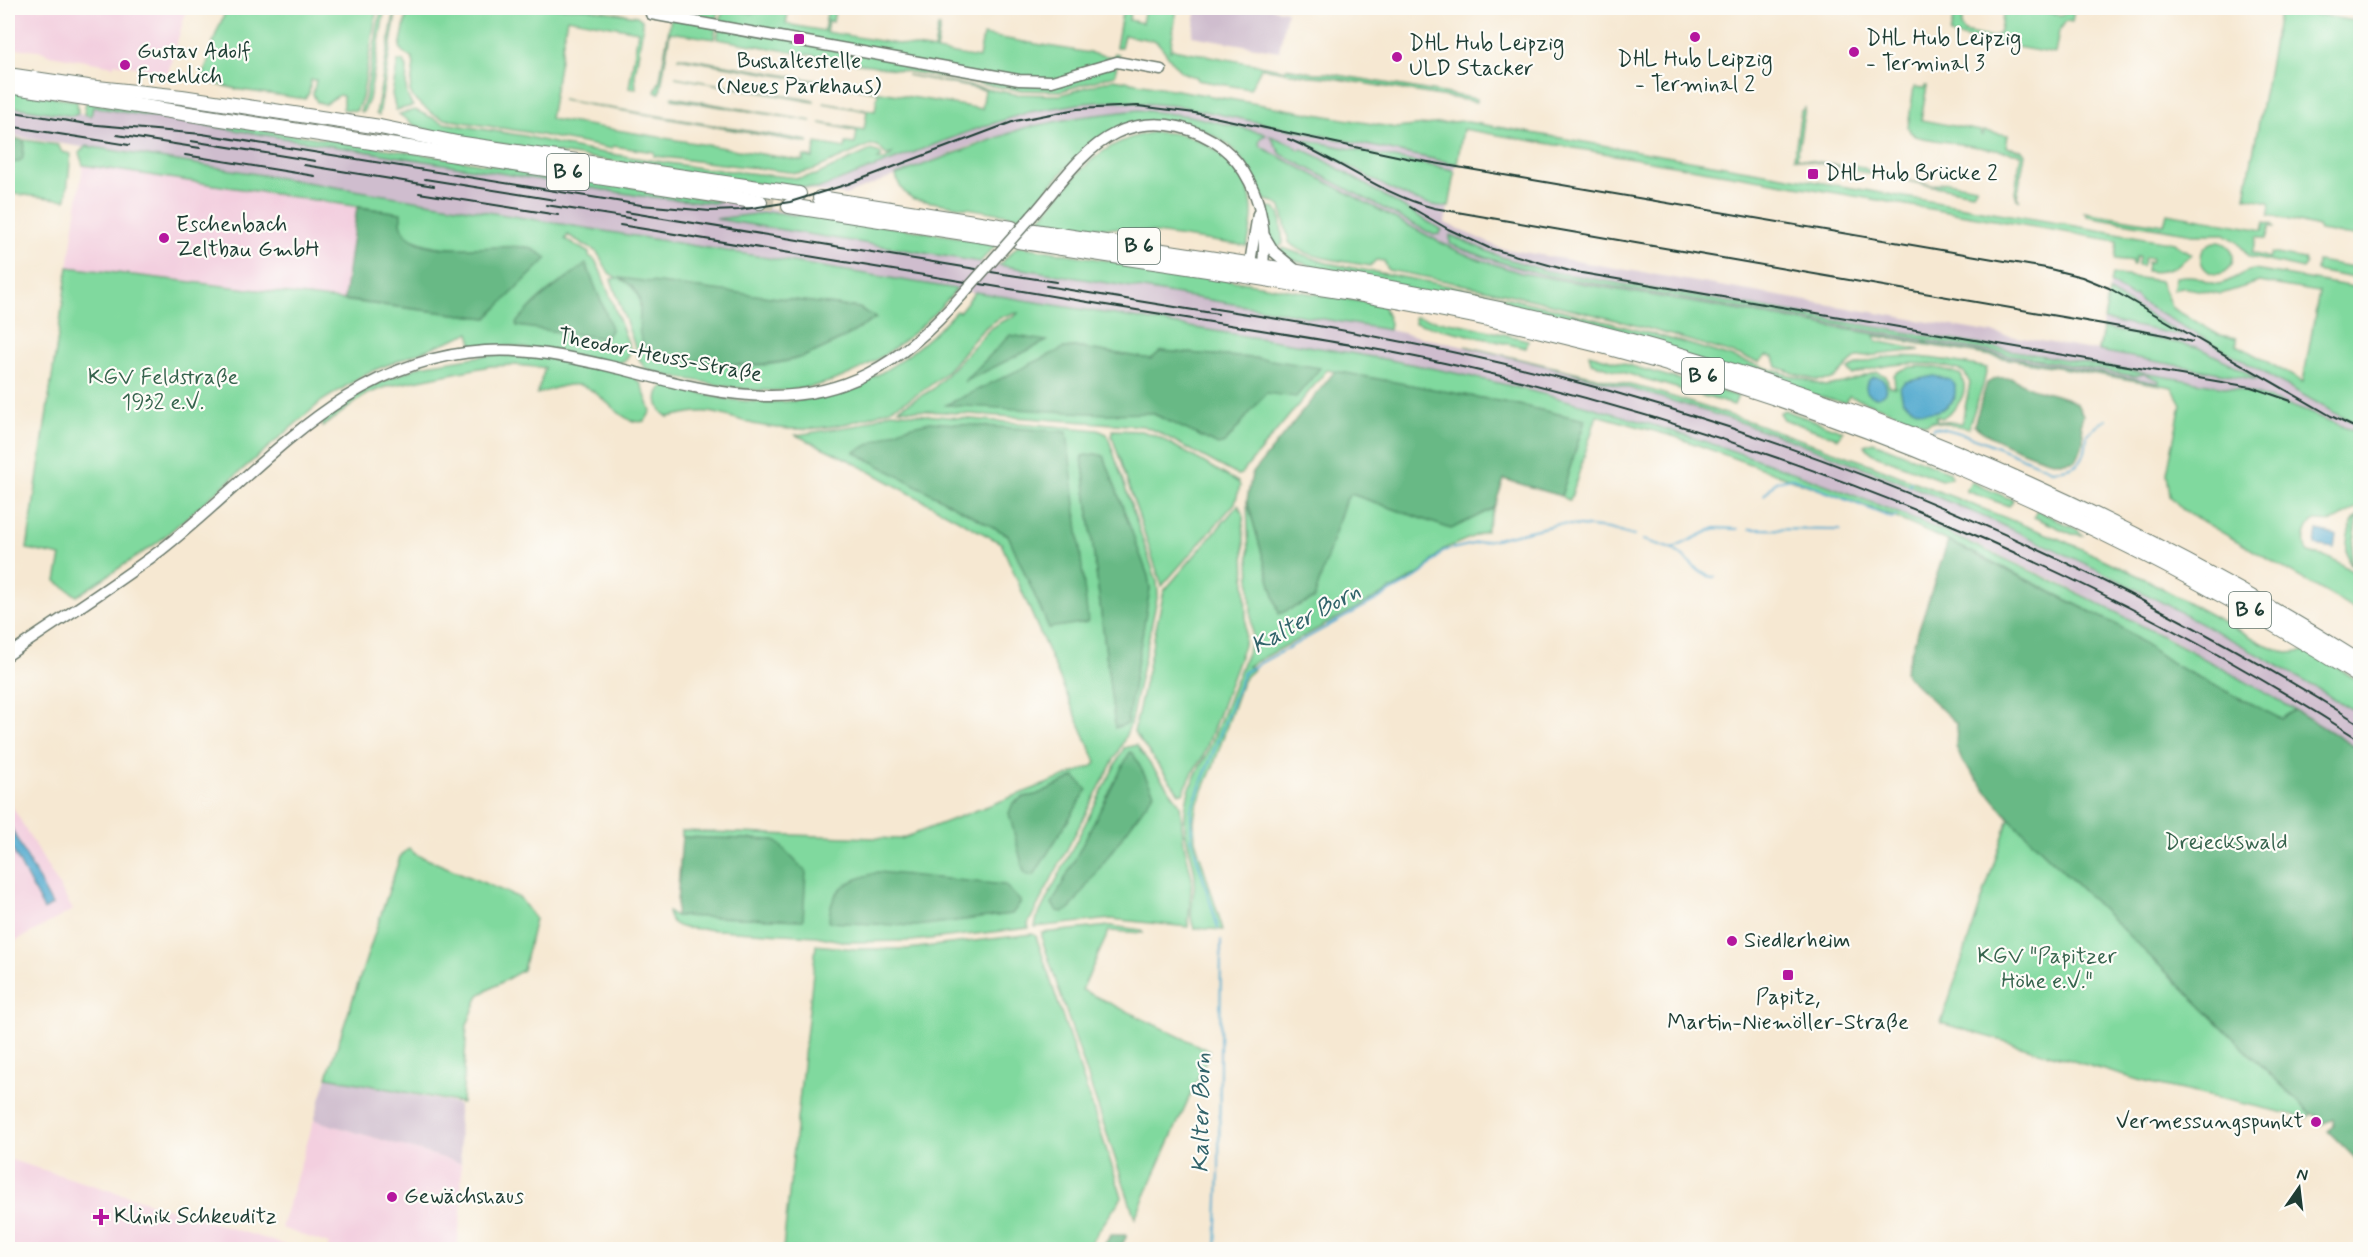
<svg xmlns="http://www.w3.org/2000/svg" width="2368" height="1257" font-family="Mynerve,sans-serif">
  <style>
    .built { fill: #f3cfdf }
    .industrial { fill: #cfbdce }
    .green { fill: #80d99e; stroke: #508b69; stroke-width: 1.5; fill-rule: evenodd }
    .forest { fill: #68b985; stroke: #447b5c; stroke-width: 1.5 }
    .water { fill: #52aacf; stroke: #387482; stroke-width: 1.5 }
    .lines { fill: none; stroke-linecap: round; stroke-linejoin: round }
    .stream { stroke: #52aacf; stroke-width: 2 }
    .major-tunnel { stroke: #cbc6b2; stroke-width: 14; stroke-dasharray: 14 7; stroke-linecap: butt }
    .minor-casing { stroke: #6a796b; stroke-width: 13 }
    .major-casing { stroke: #6a796b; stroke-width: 16 }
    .minor { stroke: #fff; stroke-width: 10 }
    .major { stroke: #fff; stroke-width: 14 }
    .rail { stroke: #1f3d34; stroke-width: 2 }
    .minor-bridge-casing { stroke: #6a796b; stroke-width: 13; stroke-linecap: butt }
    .minor-bridge { stroke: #fff; stroke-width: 10 }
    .poi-dot { fill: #b5179e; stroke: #fdfcf7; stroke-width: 2 }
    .labels { text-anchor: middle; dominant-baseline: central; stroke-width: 4.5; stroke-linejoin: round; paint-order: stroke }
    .shield { fill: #fdfcf7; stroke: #62766e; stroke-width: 1.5 }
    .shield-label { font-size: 21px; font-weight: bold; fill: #1f3d34 }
    .poi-label { font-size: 22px; fill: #1f3d34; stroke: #fdfcf7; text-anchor: start }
    .street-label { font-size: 22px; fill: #1f3d34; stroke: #fdfcf7 }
    .park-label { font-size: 22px; fill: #37644e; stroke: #fdfcf7 }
    .water-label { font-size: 24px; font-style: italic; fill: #31636a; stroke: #fdfcf7 }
  </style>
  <rect width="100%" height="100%" fill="#fdfcf7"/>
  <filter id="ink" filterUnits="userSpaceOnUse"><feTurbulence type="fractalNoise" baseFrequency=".0167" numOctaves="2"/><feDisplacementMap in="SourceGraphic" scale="12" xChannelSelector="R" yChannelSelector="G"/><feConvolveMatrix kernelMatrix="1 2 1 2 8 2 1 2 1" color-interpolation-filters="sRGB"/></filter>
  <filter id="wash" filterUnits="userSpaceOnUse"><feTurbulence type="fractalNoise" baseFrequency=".008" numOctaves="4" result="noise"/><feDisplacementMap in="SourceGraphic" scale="24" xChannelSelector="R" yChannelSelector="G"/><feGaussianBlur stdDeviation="1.35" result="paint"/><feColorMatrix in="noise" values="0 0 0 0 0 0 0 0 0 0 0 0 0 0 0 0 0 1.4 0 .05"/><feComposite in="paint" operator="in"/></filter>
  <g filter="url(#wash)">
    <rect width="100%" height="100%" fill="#f6e8d2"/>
    <g class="built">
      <polygon points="8,8 187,8 168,73 114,63 114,66 50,55 39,50 8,48"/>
      <polygon points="83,165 357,207 344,300 68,267"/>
      <polygon points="8,799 73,910 8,945"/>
      <polygon points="314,1120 461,1163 462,1204 457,1249 327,1249 329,1244 281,1228"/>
      <polygon points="8,1159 115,1192 298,1249 8,1249"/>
    </g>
    <g class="industrial">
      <polygon points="1197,8 1269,8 1287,11 1279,51 1192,36"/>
      <polygon points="1138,91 1459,148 1445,223 1500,248 2098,351 2112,274 2147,298 2360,415 2360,444 2260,402 1538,279 1499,269 1459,253 1186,116 1138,110 1080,117 1024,128 973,145 845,195 788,187 808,188 826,183 1022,111"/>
      <polygon points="8,106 72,116 78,114 91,116 93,107 641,196 713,203 721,201 800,213 800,216 773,212 720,219 1389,330 1545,365 1673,401 1805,445 1924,491 2057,549 2181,611 2291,672 2360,714 2360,750 2180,644 2054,580 1984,548 1873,502 1748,456 1678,433 1546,396 1472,377 1292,344 8,135"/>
      <polygon points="327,1077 458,1104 461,1163 314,1120"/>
    </g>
    <g class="green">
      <polygon points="227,8 377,8 362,98 356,111 343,109 343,96 339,95 325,104 317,102 313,94 316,80 311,80 309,93 305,99 241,90 202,81 216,34"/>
      <polygon points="381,8 385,8 369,100 363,112 360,111 365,99"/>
      <polygon points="395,8 397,8 379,115 376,114"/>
      <path d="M 408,8 L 584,8 L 637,16 L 642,20 L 643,25 L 635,75 L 636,89 L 629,88 L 638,31 L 567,18 L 550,119 L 803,161 L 804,156 L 813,158 L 816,143 L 845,148 L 846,143 L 855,144 L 857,131 L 820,123 L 864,130 L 867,111 L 823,103 L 875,111 L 878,92 L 827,83 L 982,109 L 985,90 L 907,75 L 1015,94 L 1060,95 L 1114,79 L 1396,128 L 1462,121 L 2174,243 L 2191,254 C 2177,267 2166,274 2146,271 L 2147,262 L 2151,262 L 2152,258 L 2145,257 L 2142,266 L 2138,265 L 2139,256 L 2136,256 L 2134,265 L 2132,265 L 2132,261 L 2115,259 L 2117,241 L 1463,129 L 1457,164 L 1180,106 L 1115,101 L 1085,103 L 1029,112 L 973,130 L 817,189 L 775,183 L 773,186 L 443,135 L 414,125 L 399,114 L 415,110 L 444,123 L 525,136 L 579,149 L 701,168 L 798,178 L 816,175 L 871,150 L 880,153 L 882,156 L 878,159 L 885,160 L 892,154 L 886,155 L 878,146 L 870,145 L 813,170 L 797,173 L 654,156 L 654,152 L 613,146 L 612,149 L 526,132 L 444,119 L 433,114 L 414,99 L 410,91 L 414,64 L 412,58 L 403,53 L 400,47 Z"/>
      <polygon points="646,8 719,8 714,39 670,32 660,93 655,92 660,79 671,18 668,12"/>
      <polygon points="723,8 753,13 771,8 789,8 786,24 824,31 828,8 835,10 833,22 828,21 826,32 934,50 938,27 940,27 936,51 979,58 983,35 1113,57 1115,53 1119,54 1115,75 1061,91 1017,90 717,39"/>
      <path d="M 1123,8 L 1131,8 L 1129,20 L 1142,23 L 1145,8 L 1177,8 L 1170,51 L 1173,49 L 1285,70 L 1286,68 L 1315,73 L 1327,73 L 1477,99 L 1477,102 L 1326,77 L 1310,76 L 1261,68 L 1250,89 L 1197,80 L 1197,77 C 1172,73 1172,56 1156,41 L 1124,35 L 1121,47 L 1116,47 Z"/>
      <polygon points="1955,8 1964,8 1961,26 1964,32 1992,38 1999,33 2005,8 2022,8 2061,15 2066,13 2068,8 2074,8 2072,22 2066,21 2059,31 2055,54 1950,35"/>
      <polygon points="2280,8 2360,22 2360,237 2320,231 2318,227 2269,215 2270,202 2245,197"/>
      <polygon points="679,57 818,81 818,82 678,58"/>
      <path d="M 398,61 L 403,61 L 407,67 C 407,83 403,93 413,106 L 396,110 L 392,94 Z"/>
      <polygon points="675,77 814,101 814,102"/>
      <path d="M 1925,86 L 1927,86 L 1921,120 L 1981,131 L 1981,135 L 1983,135 L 1984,131 L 2008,135 L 2006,147 L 2022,150 L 2025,154 L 2017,197 L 2020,201 L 2017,199 L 2015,192 L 2021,154 L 1923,138 C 1915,137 1910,134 1908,127 L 1914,87 L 1924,88 Z"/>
      <polygon points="8,90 77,101 78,114 72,116 8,106"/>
      <polygon points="672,97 811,121 672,99"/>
      <polygon points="562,100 808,141 808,143"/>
      <polygon points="86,102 721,201 713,203 641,196 93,107 91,116 84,114"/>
      <path d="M 1805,108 L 1797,158 L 1848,167 L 1849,164 L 1863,167 L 1875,175 L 1932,185 L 1947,182 L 1977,187 L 1973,193 C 1913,183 1854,170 1794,158 L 1801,111 Z"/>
      <path d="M 1138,110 L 1190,116 L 1263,133 L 1266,135 L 1261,137 L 1259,143 L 1261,147 L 1449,247 L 1472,257 L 1521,273 L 2159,383 L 2159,380 L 2144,374 L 2135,376 L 1547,275 C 1513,267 1482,257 1450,244 L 1450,235 L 1501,257 L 1547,271 L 2231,388 C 2276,398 2318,416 2360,434 L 2360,507 C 2349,508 2344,519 2333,521 C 2327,523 2320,520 2313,521 C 2305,528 2302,543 2307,552 C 2314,556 2323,555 2330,558 C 2342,563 2347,571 2360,574 L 2360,612 L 2183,510 L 2170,496 L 2167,473 L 2181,404 L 2172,387 L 1875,336 L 1877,341 L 1920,350 L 1858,357 C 1849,362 1845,369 1837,376 C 1821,388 1794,372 1777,367 L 1774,357 L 1766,356 L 1759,362 C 1637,322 1514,293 1388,270 L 1384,261 L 1376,260 L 1370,266 C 1350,262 1302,258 1289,242 L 1281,207 L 1274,202 L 1265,200 L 1247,166 L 1229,145 L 1202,129 L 1174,121 L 1108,132 L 1090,143 L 1021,217 L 914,199 C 903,193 899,187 896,175 L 1024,128 L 1080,117 Z"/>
      <path d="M 1154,132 C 1165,133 1176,132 1187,136 C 1219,146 1250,174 1252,209 C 1253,222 1250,234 1247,246 L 1128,229 L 1076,226 L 1038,220 C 1076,179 1091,143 1154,132 Z"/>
      <polygon points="1270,136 1292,144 1299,150 1302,149 1319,157 1442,230 1439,234 1434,235 1281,154"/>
      <path d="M 1302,139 L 1453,170 L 1455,174 L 1449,207 C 1412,206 1372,178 1338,160 C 1327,154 1311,147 1302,139 Z"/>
      <polygon points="24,140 58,145 62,152 71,154 66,200 8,193 10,163 18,162 23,153"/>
      <path d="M 86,146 L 957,289 C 914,339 857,384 789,390 C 761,393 731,388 703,382 C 684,378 662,377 645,368 L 640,361 L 611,279 L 617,278 L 609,273 L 597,252 L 568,235 L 565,239 L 589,253 L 589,256 L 595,260 L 600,270 L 630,348 C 630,359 625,362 615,363 L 512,346 L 473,347 L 469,333 L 367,373 L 322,401 L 157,543 L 77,596 L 56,581 L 61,556 L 27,549 L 68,267 L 487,318 L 527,247 C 499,246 420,257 404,231 C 400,226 401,219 400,213 L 83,165 L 79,153 ZM 586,265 L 611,330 L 551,330 L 517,326 C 531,299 562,282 586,265 ZM 621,279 L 859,308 L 876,318 C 852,331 827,347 802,357 C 759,373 708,362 664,357 L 653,353 L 640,312 L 642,304 L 639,295 L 630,283 Z"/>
      <path d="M 1269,207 L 1275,208 L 1280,215 L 1283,244 L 1277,248 C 1270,237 1260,219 1269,207 Z"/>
      <polygon points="773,212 799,216 800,213 998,243 980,262 716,219"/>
      <polygon points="2084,212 2164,225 2167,213 2263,230 2265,222 2272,224 2274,227 2270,226 2266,239 2257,236 2252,253 2269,258 2271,253 2304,259 2306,265 2303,269 2250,257 2237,242 2225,234 2193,234 2087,216"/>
      <circle cx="2217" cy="258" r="16"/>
      <polygon points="1018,246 1383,305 1390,323 1389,330 999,265"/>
      <path d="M 1283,248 L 1327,263 L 1477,291 L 1557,309 L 1682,342 L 1825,386 L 1843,383 L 1877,372 L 1886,376 L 1889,386 L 1895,387 L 1894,375 C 1909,360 1943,368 1961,375 C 1971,394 1957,408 1942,418 L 1936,416 L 1937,421 L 1962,423 L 1970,383 L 1964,372 C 1928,359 1887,362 1852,375 L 1848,369 C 1891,347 1942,359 1987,368 L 1983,386 L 1968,428 L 1933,421 L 1926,424 L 1849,396 L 1845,403 L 1323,270 L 1291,259 L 1280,252 Z"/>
      <polygon points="2317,261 2360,268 2360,279 2316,271"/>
      <path d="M 2254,270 L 2360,288 L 2360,425 L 2340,416 L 2142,303 L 2135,295 L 2132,297 L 2110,283 L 2112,274 L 2160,281 L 2172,308 L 2219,335 L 2237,338 L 2237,345 L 2303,382 L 2319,292 L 2259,282 L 2221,294 L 2181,287 L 2173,290 L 2176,277 C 2183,276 2193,275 2200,278 C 2206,281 2210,284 2218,284 C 2232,283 2240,271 2254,270 Z"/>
      <path d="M 975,292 C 1065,307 1155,321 1245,336 C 1321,348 1398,360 1473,377 C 1763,444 2039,560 2295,710 L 2281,719 L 2176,666 L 2119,626 L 1977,554 L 1892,516 L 1676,437 L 1597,415 L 1570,501 L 1561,496 L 1585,420 L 1514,404 L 1327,370 L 1241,474 L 1237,475 L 1156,431 L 1143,426 L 898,409 L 933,389 L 989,330 L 1001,322 L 1015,316 L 1018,313 C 984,315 968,351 946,372 C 924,393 894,409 866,418 C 830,430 790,432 753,424 C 738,420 724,414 709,412 C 695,410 681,415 668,417 C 656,410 652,391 667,385 C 689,390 712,397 735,400 C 828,411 894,378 956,311 L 959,312 ZM 1046,341 L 967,380 L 966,379 L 983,364 ZM 1074,347 L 1151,359 L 1161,351 L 1265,359 L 1266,392 L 1225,443 L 1218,444 L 1151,413 L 1064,348 Z"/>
      <polygon points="2109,292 2184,336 2104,320"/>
      <polygon points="1415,317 1466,325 1528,340 1526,348 1415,323"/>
      <polygon points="2103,328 2197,347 2234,365 2258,380 2099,351"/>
      <path d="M 1465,346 L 1651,390 L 1751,422 L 1864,462 L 2067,542 L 2147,580 L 2264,644 L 2287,653 L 2312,651 L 2360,682 L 2360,714 C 2184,607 2001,516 1807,446 C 1696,405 1581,373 1465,346 Z"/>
      <polygon points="1589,354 1738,396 1734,405 1591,363"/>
      <path d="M 488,355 L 537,356 L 631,375 L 641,384 L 651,411 L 645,421 C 620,427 604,390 579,385 C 565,383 551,390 537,394 L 545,368 L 516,365 L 490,366 L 389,386 L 367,394 L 322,427 L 322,418 L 367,388 L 420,366 Z"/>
      <polygon points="1784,410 1843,431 1838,438 1783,419 1779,413"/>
      <path d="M 891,412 L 1098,430 L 1107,434 L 1157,582 L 1158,594 L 1130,725 L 1123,742 L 1028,924 L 1029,928 L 911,941 L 846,942 L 816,936 L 685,928 C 674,925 670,923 668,912 L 676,916 L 803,919 L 775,840 L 682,837 L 682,831 L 901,839 L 1093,766 L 1096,762 L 1001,543 L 847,459 L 796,435 L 859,425 ZM 855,452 L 1077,515 L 1049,628 L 1008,535 ZM 1095,454 L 1104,457 L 1148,576 L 1150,589 L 1115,728 L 1082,457 ZM 1075,777 L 1024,872 L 1013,803 L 1024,797 L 1036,795 Z"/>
      <polygon points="1113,430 1142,431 1159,437 1238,482 1240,486 1235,503 1162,586 1112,436"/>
      <polygon points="1873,442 1950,472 1951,478 1941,480 1873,454 1864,445"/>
      <polygon points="1971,482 2013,500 2009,506 1966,491"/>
      <path d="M 1351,494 L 1451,529 L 1494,508 L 1486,531 L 1442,550 L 1424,571 L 1407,581 L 1248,666 L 1254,669 L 1246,676 L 1241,685 L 1214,764 L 1196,807 L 1194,821 L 1195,840 L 1223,930 L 1194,928 C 1187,913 1195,894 1195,877 C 1194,863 1189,849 1186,836 C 1181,806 1190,781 1206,756 L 1252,640 L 1247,500 L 1279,613 L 1345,501 Z"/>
      <polygon points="1238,505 1243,513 1246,619 1244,645 1203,757 1194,770 1183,793 1179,793 1134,732 1164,591"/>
      <polygon points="2037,510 2076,529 2083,535 2072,534 2034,517"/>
      <path d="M 2360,514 L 2360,517 L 2358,517 L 2350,563 L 2360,565 L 2360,569 L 2349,564 C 2345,549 2346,523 2360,514 Z"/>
      <polygon points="1136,745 1180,804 1184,844 1192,878 1188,927 1111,919 1035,927 1037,918 1124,748"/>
      <polygon points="2009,818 2311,1114 2308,1118 2146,1082 1941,1023"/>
      <polygon points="409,848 415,854 520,898 535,919 523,970 479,995 467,1025 462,1103 327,1077 400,857"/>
      <polygon points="1110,926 1141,930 1143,933 1109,931 1082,990 1210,1051 1135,1218 1042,939 1042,933"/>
      <polygon points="1033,934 1036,936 1122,1197 1086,1249 783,1249 816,945 855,949 908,949"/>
    </g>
    <g class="forest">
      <polygon points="9,138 24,140 23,158 18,162 8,163 8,141"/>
      <path d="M 357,207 L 401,213 C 401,219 400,226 404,231 C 422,260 497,243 526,247 C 534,249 540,253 547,258 L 487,318 L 344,300 Z"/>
      <path d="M 586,264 L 609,321 L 611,330 L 607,336 L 601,338 L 517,326 L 516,323 C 536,299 561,282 586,264 Z"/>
      <path d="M 619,278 L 859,308 L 876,318 C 853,333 828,348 802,357 C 757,371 709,362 664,357 C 612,339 666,300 619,278 Z"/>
      <polygon points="1010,335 1047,341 964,382"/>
      <polygon points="1074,347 1151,359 1161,351 1265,359 1320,368 1296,397 1266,393 1225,443 1218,445 1152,413 1106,414 946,405 1064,348"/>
      <polygon points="1335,371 1514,404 1585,420 1561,496 1504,479 1494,508 1451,529 1351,494 1345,501 1314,599 1279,614 1247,500 1252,474"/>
      <path d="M 1998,378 L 2012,378 L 2031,388 L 2066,398 L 2077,404 L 2083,415 C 2079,426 2082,425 2083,435 C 2084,444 2080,453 2076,460 C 2071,461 2066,462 2061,462 C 2042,461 1987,438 1974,425 L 1987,383 Z"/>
      <polygon points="930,422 1067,432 1088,622 1049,628 1008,535 854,452 903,428"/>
      <polygon points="1095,454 1104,456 1148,576 1150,589 1127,724 1115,728 1082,456"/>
      <polygon points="1948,541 2119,626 2176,666 2281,719 2295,710 2360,750 2360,1163 2328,1131 2334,1126 2333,1119 2320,1125 2316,1122 2316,1115 2311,1114 2009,818 1962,761 1956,746 1957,724 1908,677 1905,671"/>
      <polygon points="1130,752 1133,753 1154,793 1070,909 1064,912 1057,911 1052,904"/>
      <polygon points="1075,777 1087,790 1034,875 1027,875 1024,872 1009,813 1013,803 1024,797 1036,795"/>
      <polygon points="682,837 775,840 806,872 803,920 676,916"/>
      <path d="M 878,872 L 1005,885 L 1021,902 L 1012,914 L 916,926 L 829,922 C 830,886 849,881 878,872 Z"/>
      <polygon points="1111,1235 1127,1235 1120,1249 1101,1249"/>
    </g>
    <g class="water">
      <path d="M 1934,376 L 1950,380 L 1955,385 L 1955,398 C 1941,417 1919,416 1903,401 L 1900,387 L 1905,382 Z"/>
      <circle cx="1876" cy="387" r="10"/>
      <polygon points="2317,531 2336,535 2334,548 2315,545"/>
      <polygon points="9,824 52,905 44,910 8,841"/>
    </g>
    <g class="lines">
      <g class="stream">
        <path d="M 1932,430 L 1934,427 C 1967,431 2019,457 2052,470 C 2080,468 2086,462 2087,434 L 2106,419"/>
        <polyline points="1909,486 1911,481"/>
        <polyline points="1764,495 1777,481 1792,478 1892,518 1896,517"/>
        <polyline points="1750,529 1840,530"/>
        <polyline points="1643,540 1672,549 1715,528 1738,529"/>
        <path d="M 1672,549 C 1686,555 1700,578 1715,577"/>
        <polyline points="1218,928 1192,841 1191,810 1244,672 1409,582 1425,571 1443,551 1559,524 1609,529 1634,536"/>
        <polyline points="1216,1250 1219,1173 1221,940"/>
      </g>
    </g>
  </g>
  <g filter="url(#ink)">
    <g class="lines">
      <polyline class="major-tunnel" points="760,202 789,206"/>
      <g class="minor-casing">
        <g id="minor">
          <polyline points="651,14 1019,80 1052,81 1117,62 1161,70"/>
          <path d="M 1032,216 C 1057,188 1081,150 1116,133 C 1135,124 1158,122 1179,127 C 1248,143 1271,209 1262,274"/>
          <polyline points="1265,237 1274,252 1297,271"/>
          <polyline points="1249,269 1258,214"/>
          <path d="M 8,655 C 59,620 112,587 161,550 C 264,469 344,359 485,351 C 527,348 569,357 609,366 C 655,377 702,392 749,395 C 842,403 903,363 962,295"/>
        </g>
      </g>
      <g class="major-casing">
        <g id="major">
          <polyline points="8,75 88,87 182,97 380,127 457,143 799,194"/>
          <polyline points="8,86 760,202"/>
          <polyline points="820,198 1012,228"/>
          <polyline points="789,206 1003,239"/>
          <path d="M 1028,230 C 1192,256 1356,278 1518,313 C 1816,379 2103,500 2360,662"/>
          <path d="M 1018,241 C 1190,269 1364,290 1533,329 C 1826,397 2106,517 2360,677"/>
        </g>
      </g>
      <use href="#minor" class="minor"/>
      <use href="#major" class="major"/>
      <g class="rail">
        <polyline points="8,111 93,125"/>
        <polyline points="86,124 202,134 641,205 710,211 739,210 790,202 848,184 1015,121 1077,109 1138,106 1195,113 1411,159 2046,268 2082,277 2109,288 2331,416 2360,430"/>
        <polyline points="8,126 129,145"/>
        <polyline points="117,135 200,148"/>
        <path d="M 1288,139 C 1338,159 1380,194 1434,208 L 2103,324 L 2165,335 L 2192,342"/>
        <polyline points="191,141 315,161"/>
        <polyline points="185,155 315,176"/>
        <polyline points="304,165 434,186"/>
        <polyline points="425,179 555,200"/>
        <polyline points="419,193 558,215"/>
        <polyline points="546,205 635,219"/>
        <polyline points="1410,207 1448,229 1489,248 1570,271 2251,387 2291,401"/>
        <polyline points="626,212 976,269"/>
        <polyline points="620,225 966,282"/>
        <polyline points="991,272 1056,282"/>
        <path d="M 980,284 C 1067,299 1155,313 1242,327 C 1317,339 1393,351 1467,368 C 1782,441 2088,565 2360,740"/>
        <polyline points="1046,286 1218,314"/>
        <path d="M 1210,308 C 1324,326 1437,346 1550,375 C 1836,448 2110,568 2360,724"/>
      </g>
      <g class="minor-bridge-casing">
        <polyline id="minor-bridge" points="962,295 1032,216"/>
      </g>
      <use href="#minor-bridge" class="minor-bridge"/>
    </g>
  </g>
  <g class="poi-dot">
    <circle cx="1695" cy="37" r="6"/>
    <rect x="793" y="33" width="12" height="12" rx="3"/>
    <circle cx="1854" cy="52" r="6"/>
    <circle cx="1397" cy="57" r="6"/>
    <circle cx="125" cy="65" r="6"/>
    <rect x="1807" y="168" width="12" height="12" rx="3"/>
    <circle cx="164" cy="238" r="6"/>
    <circle cx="1732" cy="941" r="6"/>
    <rect x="1782" y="969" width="12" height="12" rx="3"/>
    <circle cx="2316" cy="1122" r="6"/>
    <circle cx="392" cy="1197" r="6"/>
    <path d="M98 1208h6v6h6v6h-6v6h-6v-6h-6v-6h6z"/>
  </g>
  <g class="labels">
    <g class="shield">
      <rect x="547" y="154" width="42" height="36" rx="4.5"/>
      <rect x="1118" y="228" width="42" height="36" rx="4.5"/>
      <rect x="1682" y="358" width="42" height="36" rx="4.5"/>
      <rect x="2229" y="592" width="42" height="36" rx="4.5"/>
    </g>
    <g class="shield-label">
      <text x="568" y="172">B 6</text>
      <text x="1139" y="246">B 6</text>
      <text x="1703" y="376">B 6</text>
      <text x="2250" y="610">B 6</text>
    </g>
    <g class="poi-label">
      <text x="1866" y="39">DHL Hub Leipzig<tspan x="1866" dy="25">- Terminal 3</tspan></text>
      <text x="1409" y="44">DHL Hub Leipzig<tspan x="1409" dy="25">ULD Stacker</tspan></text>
      <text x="137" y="52">Gustav Adolf<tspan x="137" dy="25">Froehlich</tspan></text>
      <text x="1695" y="60" text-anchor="middle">DHL Hub Leipzig<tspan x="1695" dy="25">- Terminal 2</tspan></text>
      <text x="799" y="62" text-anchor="middle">Bushaltestelle<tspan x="799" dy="25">(Neues Parkhaus)</tspan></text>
      <text x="1825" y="174">DHL Hub Brücke 2</text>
      <text x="176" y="225">Eschenbach<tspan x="176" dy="25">Zeltbau GmbH</tspan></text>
      <text x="1744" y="941">Siedlerheim</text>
      <text x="1788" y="998" text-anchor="middle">Papitz,<tspan x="1788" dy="25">Martin-Niemöller-Straße</tspan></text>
      <text x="2304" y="1122" text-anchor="end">Vermessungspunkt</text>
      <text x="404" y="1197">Gewächshaus</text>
      <text x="114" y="1217">Klinik Schkeuditz</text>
    </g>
    <g class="street-label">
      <text transform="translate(660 356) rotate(11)">Theodor-Heuss-Straße</text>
    </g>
    <g class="park-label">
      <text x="163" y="378">KGV Feldstraße<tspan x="163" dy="25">1932 e.V.</tspan></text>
      <text x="2226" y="843">Dreieckswald</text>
      <text x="2047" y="957">KGV "Papitzer<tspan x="2047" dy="25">Höhe e.V."</tspan></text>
    </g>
    <g class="water-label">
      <text transform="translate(1306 619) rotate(-29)">Kalter Born</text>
      <text transform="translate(1202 1113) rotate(-89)">Kalter Born</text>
    </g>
  </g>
  <rect width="2368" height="1257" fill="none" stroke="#fdfcf7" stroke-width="30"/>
  <g transform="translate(2299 1188) rotate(14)" stroke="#fdfcf7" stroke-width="4.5" paint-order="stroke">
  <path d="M0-4.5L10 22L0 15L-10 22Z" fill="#1f3d34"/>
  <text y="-9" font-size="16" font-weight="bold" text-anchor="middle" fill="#1f3d34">N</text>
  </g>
</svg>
